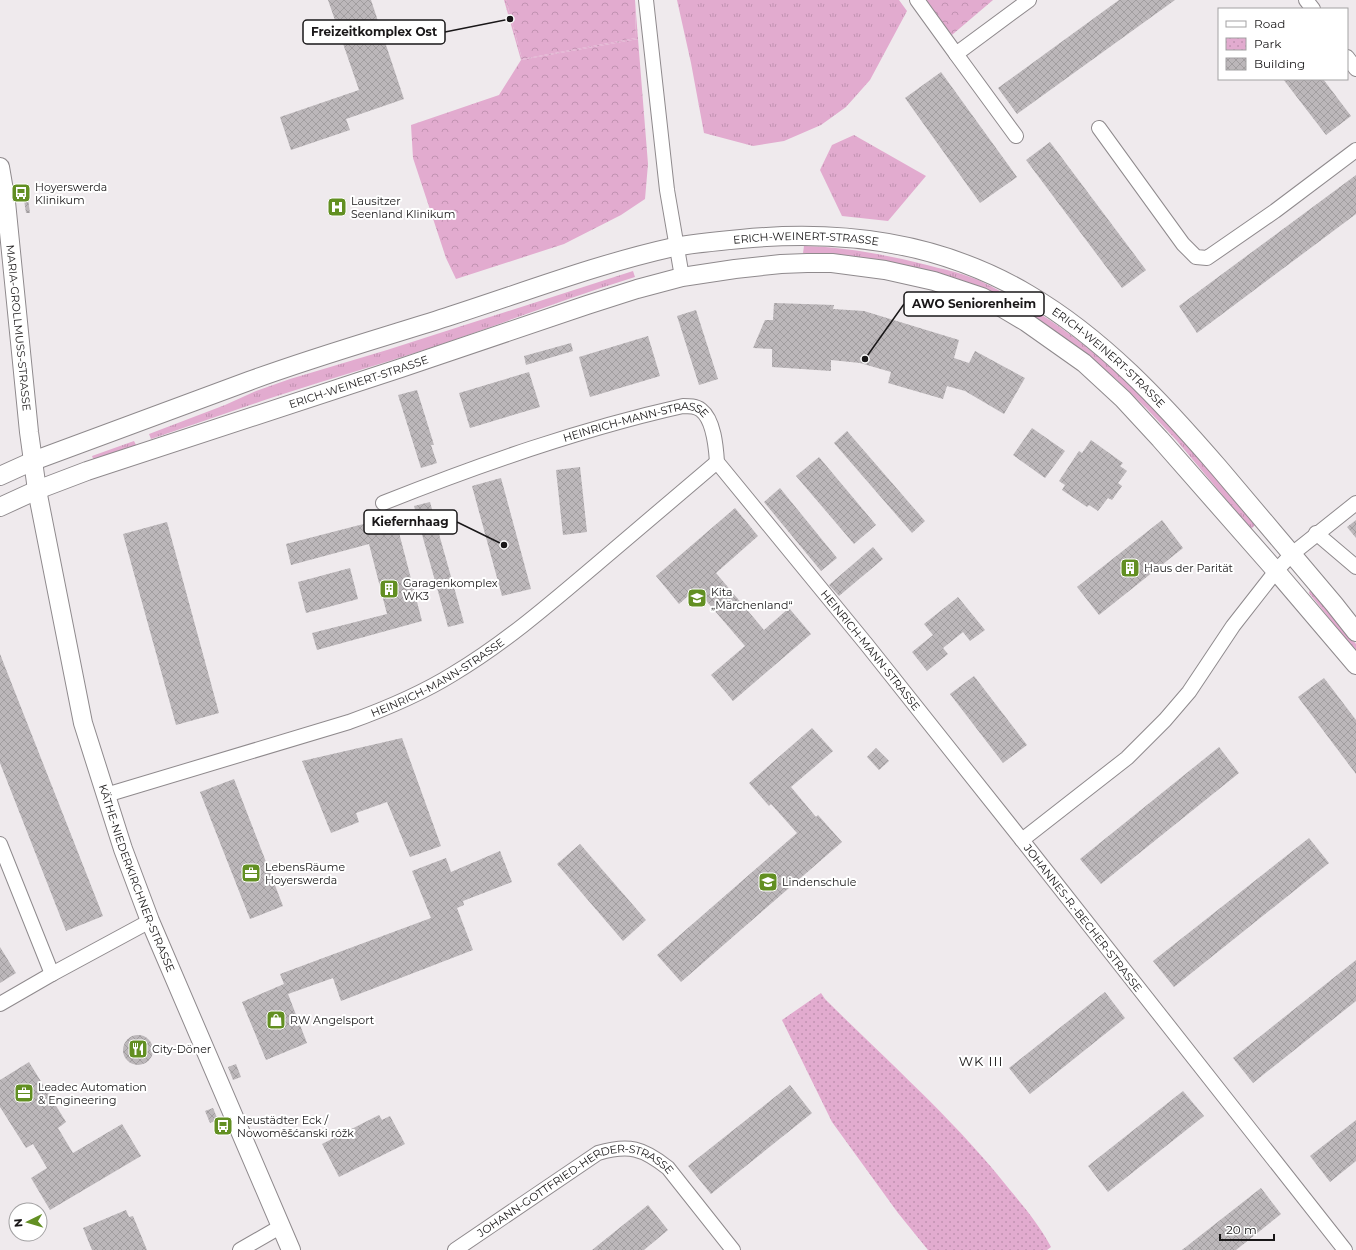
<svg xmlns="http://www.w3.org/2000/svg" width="1356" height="1250" font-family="Montserrat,sans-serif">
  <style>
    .grass { fill: url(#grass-tufts) }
    .forest { fill: url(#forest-crowns) }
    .park { fill: url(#park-dots) }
    .building { fill: url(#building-cross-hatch) }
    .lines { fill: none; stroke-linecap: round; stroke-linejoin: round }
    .minor-casing { stroke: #8f8a8d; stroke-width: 16 }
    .tertiary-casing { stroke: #8f8a8d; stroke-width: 20 }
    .minor { stroke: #fff; stroke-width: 14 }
    .tertiary { stroke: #fff; stroke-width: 18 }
    .labels { text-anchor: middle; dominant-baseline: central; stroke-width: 4; stroke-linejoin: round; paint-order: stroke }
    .poi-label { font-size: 11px; fill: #191718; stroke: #fff; text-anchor: start }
    .street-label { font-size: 11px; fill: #191718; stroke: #fff }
    .quarter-label { font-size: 13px; letter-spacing: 1px; fill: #191718; stroke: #fff }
    .leader { fill: none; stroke: #191718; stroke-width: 1.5 }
    .callout-dot { fill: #191718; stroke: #fff; stroke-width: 1.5 }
    .callout { fill: #fff; stroke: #191718; stroke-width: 1.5 }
    .callout-label { font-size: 12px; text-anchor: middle; font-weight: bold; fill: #191718 }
  </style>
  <defs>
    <pattern id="grass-tufts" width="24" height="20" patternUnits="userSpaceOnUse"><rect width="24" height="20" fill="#e2abcf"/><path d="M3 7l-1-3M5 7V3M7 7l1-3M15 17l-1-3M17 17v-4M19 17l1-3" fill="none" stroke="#c192b1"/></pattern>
    <pattern id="forest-crowns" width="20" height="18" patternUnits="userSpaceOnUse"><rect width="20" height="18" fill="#e2abcf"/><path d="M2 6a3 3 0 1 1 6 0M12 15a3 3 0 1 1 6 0" fill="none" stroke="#c192b1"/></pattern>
    <pattern id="park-dots" width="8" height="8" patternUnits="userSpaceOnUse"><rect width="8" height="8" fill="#e2abcf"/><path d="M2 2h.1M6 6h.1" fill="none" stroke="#c192b1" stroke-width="1.8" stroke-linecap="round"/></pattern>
    <pattern id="building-cross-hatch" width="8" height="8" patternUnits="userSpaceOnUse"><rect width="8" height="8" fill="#bcb7ba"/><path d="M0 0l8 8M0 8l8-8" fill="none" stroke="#a19d9f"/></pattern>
  </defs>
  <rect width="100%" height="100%" fill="#efeaed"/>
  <g class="grass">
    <polygon points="677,0 899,0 907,11 870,80 846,107 821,125 784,141 753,146 704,133 691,63"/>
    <polygon points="854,135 926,176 888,221 842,216 820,170 832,145"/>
    <path d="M 804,246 C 846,247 887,255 927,265 C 942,269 958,272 973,278 C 982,281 990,286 998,290 C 1068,325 1129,379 1181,437 C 1206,466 1230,496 1255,525 L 1251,529 L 1177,441 L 1146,408 L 1116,379 L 1060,336 L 866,259 L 828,254 L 803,253 Z"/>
    <path d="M 633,271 L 635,277 C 566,298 499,325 430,348 C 379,365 328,379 277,396 C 235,410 193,425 151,439 L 149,434 L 225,405 L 256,391 L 290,379 L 387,350 Z"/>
    <polygon points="134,441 136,445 94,461 92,456"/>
    <polygon points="1310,590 1314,591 1356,644 1356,652 1309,593"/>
  </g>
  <g class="forest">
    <polygon points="506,0 635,0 636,38 522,59"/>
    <polygon points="917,0 993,0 946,40"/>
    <polygon points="638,39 648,164 645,199 621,215 564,244 456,279 446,258 413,158 411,125 499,95 521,60"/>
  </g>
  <g class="park">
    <polygon points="504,0 506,0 522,59 636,38 635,0 638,39 521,60"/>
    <path d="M 821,993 L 825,999 C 888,1062 955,1120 1010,1190 C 1025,1208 1040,1226 1051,1247 L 1047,1250 L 928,1250 L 898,1213 L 832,1122 L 782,1020 Z"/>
  </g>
  <g class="building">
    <polygon points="328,0 371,0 404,99 346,119 350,130 291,150 280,117 359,90"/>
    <polygon points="1119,0 1175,0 1017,114 998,88"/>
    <polygon points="941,72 1017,177 980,203 905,98"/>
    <polygon points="1283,79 1323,79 1351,116 1326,135"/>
    <polygon points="1050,142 1146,270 1122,288 1026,160"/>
    <polygon points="1356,175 1356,214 1197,333 1179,306"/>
    <polygon points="28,199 30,213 26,213 24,200"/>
    <polygon points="774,303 834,305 833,309 864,311 959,340 954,358 969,363 975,351 1025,378 1004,414 965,391 947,386 943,399 888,383 891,372 860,363 831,360 831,371 772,367 772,349 753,348 765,320 773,320"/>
    <polygon points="696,310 718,379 699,385 677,316"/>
    <polygon points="648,336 660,376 590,397 579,357"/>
    <polygon points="571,343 573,351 526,365 524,356"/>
    <polygon points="529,372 540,407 470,428 459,393"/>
    <polygon points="417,390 434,445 431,445 437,463 421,468 398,395"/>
    <polygon points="1032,428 1065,451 1045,478 1013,455"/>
    <polygon points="847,431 925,521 912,533 834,443"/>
    <polygon points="1091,440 1123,463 1120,466 1127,471 1118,483 1122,486 1112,500 1108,498 1098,511 1089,505 1087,507 1062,490 1065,485 1059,481 1079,451 1082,453"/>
    <polygon points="819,457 876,525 854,544 796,476"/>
    <polygon points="580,467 587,532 563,535 556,470"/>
    <polygon points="501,478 531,589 502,596 472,486"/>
    <polygon points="780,488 837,558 821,571 764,502"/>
    <polygon points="430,502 464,623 448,627 414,506"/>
    <polygon points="735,508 758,536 716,573 764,630 789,608 811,634 733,701 711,675 745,646 696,589 679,604 656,576"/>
    <polygon points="379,520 381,529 397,525 422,621 317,650 312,633 387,614 369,544 291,565 286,544"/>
    <polygon points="1162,520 1183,548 1099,615 1077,587"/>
    <polygon points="1356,520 1356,538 1347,527"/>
    <polygon points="167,522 219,713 176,725 123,534"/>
    <polygon points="873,547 883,559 839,596 829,585"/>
    <polygon points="350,568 358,599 306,613 298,582"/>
    <polygon points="958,597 985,630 970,641 963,632 943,648 948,654 927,671 912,652 933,635 924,624"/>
    <polygon points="0,654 103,916 66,931 0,763"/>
    <polygon points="974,676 1027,745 1003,763 950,694"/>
    <polygon points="1324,678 1356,720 1356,774 1298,697"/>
    <polygon points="812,728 833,751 791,787 816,817 818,815 842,842 681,982 657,955 797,833 771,804 769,806 749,783"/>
    <polygon points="402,738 441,846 410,857 387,802 356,813 359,822 331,833 302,761"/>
    <polygon points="1219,747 1239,773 1101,884 1080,859"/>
    <polygon points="876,748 889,761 879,770 867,757"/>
    <polygon points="234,779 283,906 250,919 200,792"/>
    <polygon points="1309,838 1329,863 1174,987 1153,961"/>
    <polygon points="580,844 646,920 623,941 557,864"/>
    <polygon points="500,851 512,882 463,901 464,905 457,908 473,950 341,1001 333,978 288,994 307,1043 266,1060 242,1002 284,984 280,974 431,918 412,871 446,858 451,872"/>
    <polygon points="0,947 16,973 0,983"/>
    <polygon points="1356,960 1356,1001 1253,1083 1233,1058"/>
    <polygon points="1105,992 1125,1018 1030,1094 1009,1068"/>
    <circle cx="138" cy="1050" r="15"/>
    <polygon points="29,1062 66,1122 58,1128 73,1153 122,1124 141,1156 50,1210 31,1178 47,1168 33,1144 26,1148 0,1107 0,1080"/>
    <polygon points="236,1064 241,1077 233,1080 228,1067"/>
    <polygon points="790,1085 812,1113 711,1194 688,1166"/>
    <polygon points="1183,1091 1204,1116 1108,1192 1088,1166"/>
    <polygon points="213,1108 218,1120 210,1123 205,1111"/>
    <polygon points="379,1115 382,1120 390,1116 405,1144 339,1177 322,1144"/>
    <polygon points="1356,1120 1356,1161 1330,1182 1310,1156"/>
    <polygon points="1261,1188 1281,1214 1236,1250 1182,1250"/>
    <polygon points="648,1205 668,1230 644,1250 592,1250"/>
    <polygon points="126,1210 129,1217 133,1216 147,1250 92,1250 83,1228"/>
  </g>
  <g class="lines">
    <g class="minor-casing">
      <g id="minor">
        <polyline points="646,0 667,190 682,277"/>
        <polyline points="917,0 956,54 1029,0"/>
        <polyline points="1306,0 1313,9"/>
        <polyline points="956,54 1016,136"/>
        <polyline points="1347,57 1356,69"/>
        <polyline points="1099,128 1183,244 1196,257 1207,258 1275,211 1356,150"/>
        <path id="s1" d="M 383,503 C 481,464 580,429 683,406 C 689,406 696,406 701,410 C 714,420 716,447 717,462 L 867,645 L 1022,840"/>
        <polyline points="1316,533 1356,567"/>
        <path id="s2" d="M 106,795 L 349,722 C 385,709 421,694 453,674 C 505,643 551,603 597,564 C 637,530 677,496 717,462"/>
        <polyline points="0,844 52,974"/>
        <polyline points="0,1004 52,974 150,921"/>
        <polyline points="240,1250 280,1227"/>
        <path id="s3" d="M 455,1250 L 598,1153 C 629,1144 643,1148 668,1168 L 733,1250"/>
        <polyline points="1345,1250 1022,840 1127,758 1165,720 1189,692 1233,626 1276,571 1292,554 1356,503"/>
      </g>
    </g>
    <g class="tertiary-casing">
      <g id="tertiary">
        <path id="s4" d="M 0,167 L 6,202 L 29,432 L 37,490 L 83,723 L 123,849 L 150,921 L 291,1250"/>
        <path id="s5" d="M 0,476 L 33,461 C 105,434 177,407 249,381 C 314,357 381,338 447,317 C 522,293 597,264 674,247 C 696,243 719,241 741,239 C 841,229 940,242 1028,294 C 1103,338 1162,402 1219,468 C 1257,513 1296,559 1334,604 L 1356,632"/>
        <path id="s6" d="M 0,507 L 37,490 L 87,471 L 401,368 L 587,305 L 637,289 L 682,277 L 735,269 L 781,264 L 807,263 L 832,263 L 885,270 L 934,281 L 982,297 L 999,306 L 1026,322 L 1084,363 L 1123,399 L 1160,439 L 1276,571 L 1356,665"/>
      </g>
    </g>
    <use href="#minor" class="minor"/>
    <use href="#tertiary" class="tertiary"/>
  </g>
  <defs>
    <g id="bus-square" transform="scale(1)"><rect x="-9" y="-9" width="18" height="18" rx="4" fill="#628f22" stroke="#fff"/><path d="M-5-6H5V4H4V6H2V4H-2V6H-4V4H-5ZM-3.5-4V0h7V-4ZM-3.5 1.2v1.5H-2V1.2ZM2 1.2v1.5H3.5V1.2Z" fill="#fff"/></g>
    <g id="hospital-square" transform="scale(1)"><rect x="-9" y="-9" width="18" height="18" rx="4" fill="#628f22" stroke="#fff"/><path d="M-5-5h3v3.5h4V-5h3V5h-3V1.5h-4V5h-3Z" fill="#fff"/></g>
    <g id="building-square" transform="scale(1)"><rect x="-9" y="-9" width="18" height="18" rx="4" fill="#628f22" stroke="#fff"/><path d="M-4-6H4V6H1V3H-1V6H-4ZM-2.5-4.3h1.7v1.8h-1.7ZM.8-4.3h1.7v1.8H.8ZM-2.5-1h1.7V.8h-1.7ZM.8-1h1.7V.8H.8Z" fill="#fff"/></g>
    <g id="school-square" transform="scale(1)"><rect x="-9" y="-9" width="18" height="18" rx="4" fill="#628f22" stroke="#fff"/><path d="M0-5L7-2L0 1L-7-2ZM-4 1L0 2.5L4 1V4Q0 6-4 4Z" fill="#fff"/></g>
    <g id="office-square" transform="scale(1)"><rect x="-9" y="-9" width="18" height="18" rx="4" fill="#628f22" stroke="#fff"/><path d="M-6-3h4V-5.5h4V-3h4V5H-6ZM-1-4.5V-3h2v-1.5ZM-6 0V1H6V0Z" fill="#fff"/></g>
    <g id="shop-square" transform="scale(1)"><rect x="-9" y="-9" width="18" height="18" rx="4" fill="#628f22" stroke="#fff"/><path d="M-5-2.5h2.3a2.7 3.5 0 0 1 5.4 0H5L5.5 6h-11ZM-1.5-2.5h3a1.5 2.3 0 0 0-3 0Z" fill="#fff"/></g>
    <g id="restaurant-square" transform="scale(1)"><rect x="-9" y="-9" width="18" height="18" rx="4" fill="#628f22" stroke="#fff"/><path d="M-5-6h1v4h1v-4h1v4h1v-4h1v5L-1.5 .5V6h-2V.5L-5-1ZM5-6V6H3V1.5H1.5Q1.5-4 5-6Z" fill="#fff"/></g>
  </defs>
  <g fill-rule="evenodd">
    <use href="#bus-square" x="21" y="193"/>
    <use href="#hospital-square" x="337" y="207"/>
    <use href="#building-square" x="1130" y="568"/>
    <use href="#building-square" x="389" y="589"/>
    <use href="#school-square" x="697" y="598"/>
    <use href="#office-square" x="251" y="873"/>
    <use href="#school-square" x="768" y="882"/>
    <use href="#shop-square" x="276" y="1020"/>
    <use href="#restaurant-square" x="138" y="1049"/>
    <use href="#office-square" x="24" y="1093"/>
    <use href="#bus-square" x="223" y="1126"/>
  </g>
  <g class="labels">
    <g class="poi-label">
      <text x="35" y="187">Hoyerswerda<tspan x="35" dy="13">Klinikum</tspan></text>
      <text x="351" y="201">Lausitzer<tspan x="351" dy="13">Seenland Klinikum</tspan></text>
      <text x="1144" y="568">Haus der Parität</text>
      <text x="403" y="583">Garagenkomplex<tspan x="403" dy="13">WK3</tspan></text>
      <text x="711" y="592">Kita<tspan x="711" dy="13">„Märchenland“</tspan></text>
      <text x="265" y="867">LebensRäume<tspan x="265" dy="13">Hoyerswerda</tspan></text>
      <text x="782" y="882">Lindenschule</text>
      <text x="290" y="1020">RW Angelsport</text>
      <text x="152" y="1049">City-Döner</text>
      <text x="38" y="1087">Leadec Automation<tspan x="38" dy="13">&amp; Engineering</tspan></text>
      <text x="237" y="1120">Neustädter Eck /<tspan x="237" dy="13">Nowoměšćanski róžk</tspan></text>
    </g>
    <g class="street-label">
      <text stroke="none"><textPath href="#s5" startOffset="845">ERICH-WEINERT-STRASSE</textPath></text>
      <text stroke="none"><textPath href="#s4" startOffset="162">MARIA-GROLLMUSS-STRASSE</textPath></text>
      <text stroke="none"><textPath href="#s5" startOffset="1180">ERICH-WEINERT-STRASSE</textPath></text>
      <text stroke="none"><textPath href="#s6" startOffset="380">ERICH-WEINERT-STRASSE</textPath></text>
      <text stroke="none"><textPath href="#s1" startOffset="267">HEINRICH-MANN-STRASSE</textPath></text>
      <text stroke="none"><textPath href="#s1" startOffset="633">HEINRICH-MANN-STRASSE</textPath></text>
      <text stroke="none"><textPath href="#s2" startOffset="353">HEINRICH-MANN-STRASSE</textPath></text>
      <text stroke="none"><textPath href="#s4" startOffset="727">KÄTHE-NIEDERKIRCHNER-STRASSE</textPath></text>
      <text transform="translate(1083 918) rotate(52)">JOHANNES-R.-BECHER-STRASSE</text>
      <text stroke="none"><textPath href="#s3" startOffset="141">JOHANN-GOTTFRIED-HERDER-STRASSE</textPath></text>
    </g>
    <g class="quarter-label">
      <text x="981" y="1061">WK III</text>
    </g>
  </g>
  <path class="leader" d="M510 19L445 32M865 359L904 304M504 545L457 522"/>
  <g class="callout-dot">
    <circle cx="510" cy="19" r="4"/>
    <circle cx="865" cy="359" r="4"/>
    <circle cx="504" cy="545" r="4"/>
  </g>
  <g class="callout">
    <rect x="303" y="20" width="142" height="24" rx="4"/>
    <rect x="904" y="292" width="140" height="24" rx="4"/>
    <rect x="364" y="510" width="93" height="24" rx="4"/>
  </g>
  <g class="callout-label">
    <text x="374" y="36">Freizeitkomplex Ost</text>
    <text x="974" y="308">AWO Seniorenheim</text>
    <text x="410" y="526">Kiefernhaag</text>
  </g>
  <rect x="1218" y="8" width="130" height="72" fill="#ffffff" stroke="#a3a2a3"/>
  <rect x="1226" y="21" width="20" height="6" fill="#ffffff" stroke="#a3a2a3"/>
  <text x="1254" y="28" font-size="12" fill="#191718">Road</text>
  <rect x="1226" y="38" width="20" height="12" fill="url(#park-dots)" stroke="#a3a2a3"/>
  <text x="1254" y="48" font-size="12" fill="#191718">Park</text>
  <rect x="1226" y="58" width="20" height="12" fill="url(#building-cross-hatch)" stroke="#a3a2a3"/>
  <text x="1254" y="68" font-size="12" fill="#191718">Building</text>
  <g transform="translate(28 1222) rotate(265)"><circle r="19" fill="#ffffff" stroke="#a3a2a3"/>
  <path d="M0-3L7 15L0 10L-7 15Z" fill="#628f22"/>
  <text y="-6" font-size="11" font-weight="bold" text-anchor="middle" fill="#191718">N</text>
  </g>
  <path d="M1220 1234v6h54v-6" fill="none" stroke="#191718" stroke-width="2"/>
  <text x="1226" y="1234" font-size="12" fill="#191718" stroke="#ffffff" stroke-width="3" paint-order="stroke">20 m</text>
</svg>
